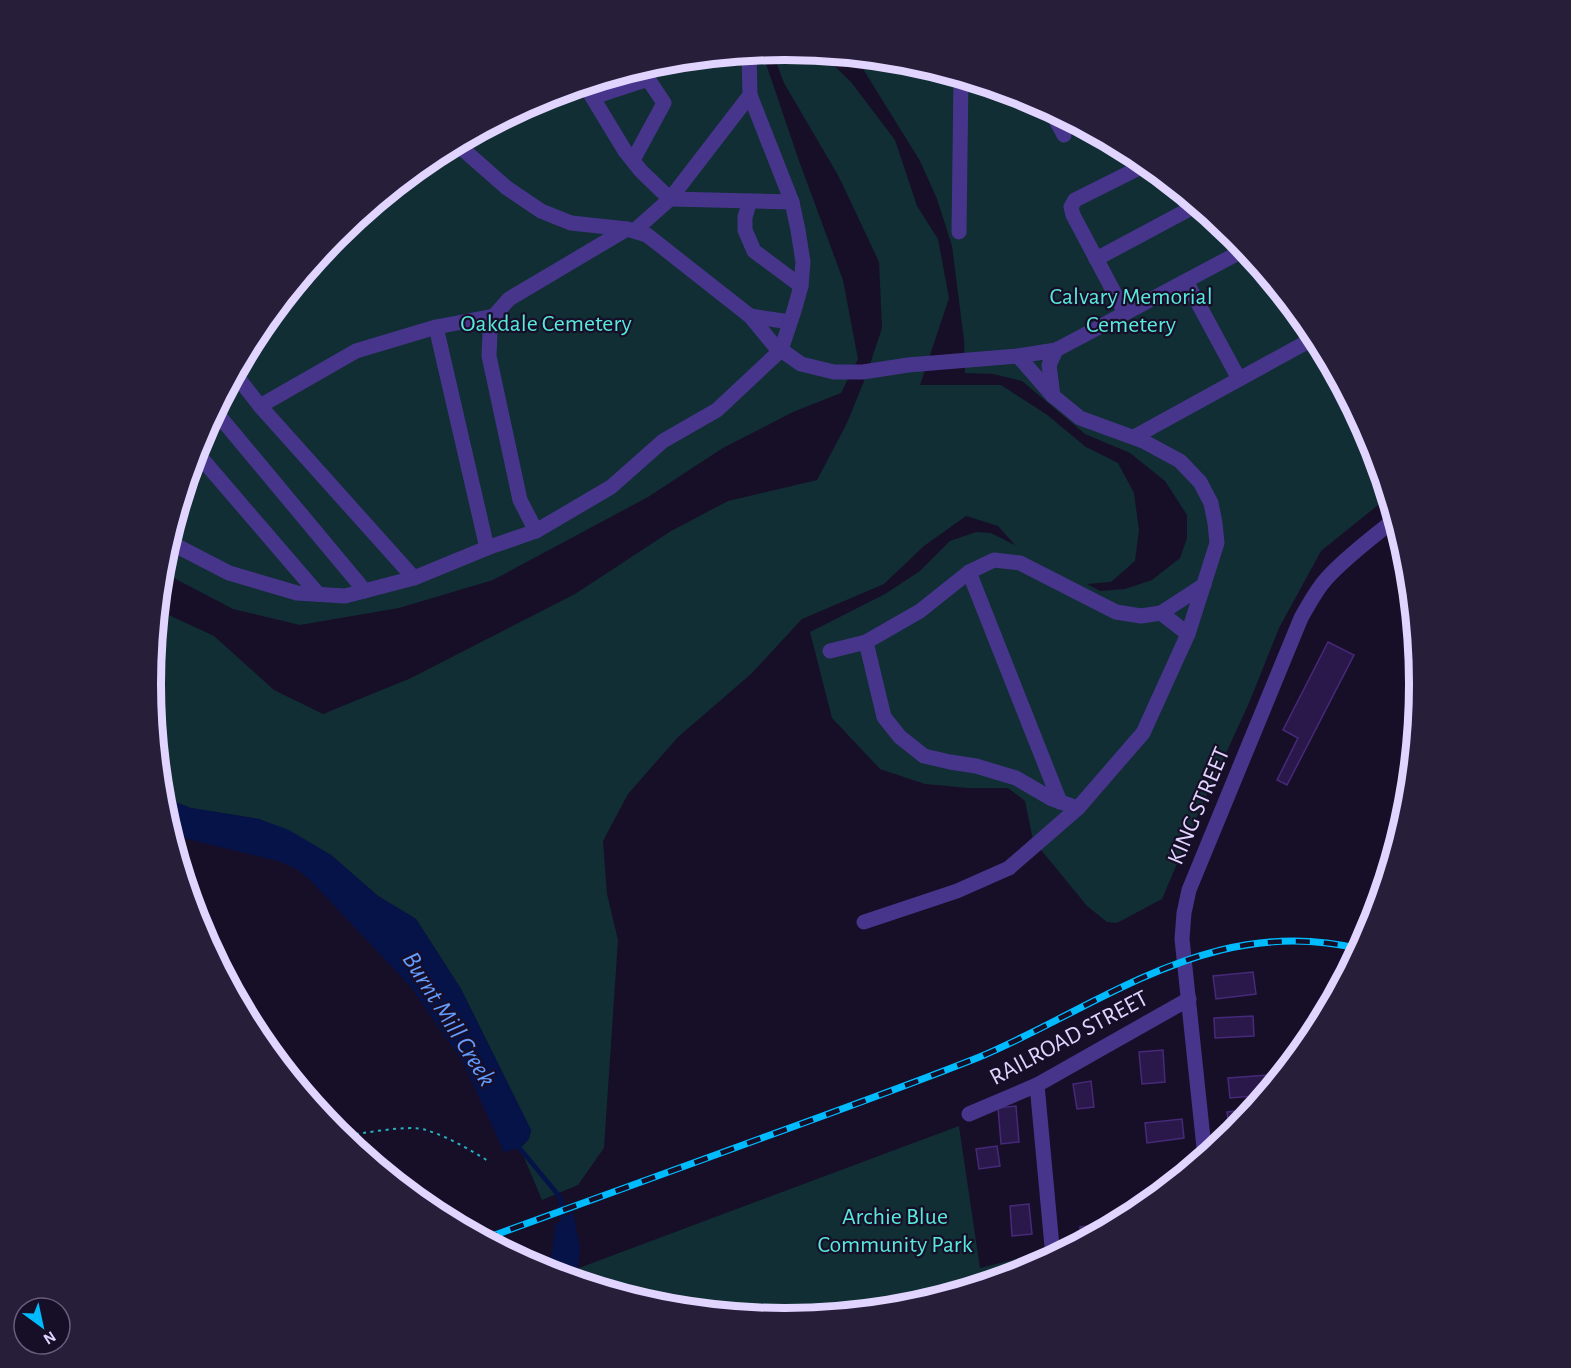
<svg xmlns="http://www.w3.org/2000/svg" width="1571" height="1368" font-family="'Alegreya Sans',sans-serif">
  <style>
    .green { fill: #102e33 }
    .water { fill: #061349 }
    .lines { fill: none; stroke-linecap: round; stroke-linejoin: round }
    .stream { stroke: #061349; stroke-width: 4.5 }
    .building { fill: #2b184b; stroke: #462978; stroke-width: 1.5 }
    .path { stroke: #26b1c2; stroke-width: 2; stroke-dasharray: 3 4.5; stroke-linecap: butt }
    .minor { stroke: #47358b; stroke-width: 15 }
    .rail-casing { stroke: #01bbff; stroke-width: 7 }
    .rail { stroke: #170e28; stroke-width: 4.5; stroke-dasharray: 14; stroke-linecap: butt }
    .labels { text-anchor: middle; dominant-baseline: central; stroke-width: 4.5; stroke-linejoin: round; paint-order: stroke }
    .park-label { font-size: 24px; fill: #57e9dc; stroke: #170e28 }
    .street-label { font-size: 24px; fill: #e1d5ff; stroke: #170e28 }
    .water-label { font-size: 26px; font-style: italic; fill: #639dff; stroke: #170e28 }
    .rim { fill: none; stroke: #e1d5ff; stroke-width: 8 }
  </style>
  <rect width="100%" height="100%" fill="#170e28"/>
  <g class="green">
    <polygon points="786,50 821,53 851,82 895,140 917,206 938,239 949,298 920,385 1001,385 1046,414 1086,447 1118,463 1134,493 1139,530 1135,561 1111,582 1087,584 1100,591 1125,589 1152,580 1180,558 1187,538 1187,515 1165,481 1130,453 1085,434 1022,381 993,374 965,373 964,340 952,246 937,199 920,161 855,56 910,62 1029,98 1138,157 1234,236 1313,332 1372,442 1388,497 1321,551 1279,628 1249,703 1200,810 1162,899 1117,923 1107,922 1087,906 1033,840 1025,801 1008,788 968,788 925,784 880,769 832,718 810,632 885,594 920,571 950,541 976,532 991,533 1015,545 998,526 966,516 924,546 884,584 802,619 751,674 678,737 628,794 603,841 607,894 618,940 604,1148 578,1185 542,1200 520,1148 529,1139 531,1130 461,989 416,919 378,896 331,855 259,819 191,808 162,797 151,684 158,610 214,636 274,690 323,714 411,678 575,594 671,531 728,501 817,480 847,423 866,376 882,328 879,262 839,177 784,83 772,51"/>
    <polygon points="762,52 798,158 843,280 858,359 841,393 793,412 723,448 648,497 493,580 399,608 300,625 233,609 166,574 162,570 163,560 199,441 258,331 337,235 433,156 543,98 662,62"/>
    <polygon points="959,1126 980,1268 1036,1254 1037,1265 1028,1270 909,1306 785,1318 661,1306 577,1280 579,1268"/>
  </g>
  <g class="water">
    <path d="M 162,797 L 191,808 L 259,819 L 289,830 L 331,855 L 378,896 L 416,919 L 461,989 L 531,1130 C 528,1147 519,1148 504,1152 L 464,1064 L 412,988 L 311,881 L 297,869 L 278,861 L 171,835 L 163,807 Z"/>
    <polygon points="573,1212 580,1248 577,1280 547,1271 552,1251 556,1224"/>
  </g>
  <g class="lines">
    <polyline class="stream" points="517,1145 560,1197 564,1223"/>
  </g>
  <g class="building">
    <polygon points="1328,642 1354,655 1287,785 1277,780 1298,738 1283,730"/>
    <polygon points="1253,972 1256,994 1216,999 1213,976"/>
    <polygon points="1253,1016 1254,1036 1215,1038 1214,1018"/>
    <polygon points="1163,1050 1165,1082 1142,1084 1139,1052"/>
    <polygon points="1268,1075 1269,1090 1265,1095 1230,1098 1228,1078"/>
    <polygon points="1091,1081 1094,1107 1077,1109 1073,1084"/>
    <polygon points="1016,1106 1019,1142 1001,1144 998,1108"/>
    <polygon points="1254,1109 1234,1133 1230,1134 1227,1112"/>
    <polygon points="1182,1119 1184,1138 1147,1143 1145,1123"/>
    <polygon points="997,1146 1000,1166 979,1169 976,1149"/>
    <polygon points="1029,1204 1032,1234 1012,1236 1010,1206"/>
    <polygon points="1117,1223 1081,1242 1080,1227"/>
  </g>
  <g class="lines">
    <g class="path">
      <path d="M 341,1136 C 362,1134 408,1124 426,1130 C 449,1137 470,1150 490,1162"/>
      <polyline points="759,1316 785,1310 835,1314"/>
    </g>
    <g class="minor">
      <polyline points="585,85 625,151 641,171 670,199 792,202"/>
      <polyline points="593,97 648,79 664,103 633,160"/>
      <polyline points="1050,109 1064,135"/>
      <polyline points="457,144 507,188 541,211 571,223 627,229 647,235 750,316 774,345 801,364 834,372 863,372 908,365 1018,356 1056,350"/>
      <polyline points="750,201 745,217 745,230 754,251 801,286"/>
      <polyline points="634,231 670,199 750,95 749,53"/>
      <polyline points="959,232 961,77"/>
      <polyline points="1096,259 1197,205"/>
      <polyline points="1186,281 1239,379"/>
      <polyline points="1125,313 1073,215 1071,207 1075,200 1147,164"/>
      <polyline points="750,316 790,322"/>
      <polyline points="436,327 487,548"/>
      <polyline points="235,374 260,406 414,578"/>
      <polyline points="1053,396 1049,365 1056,350 1246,249"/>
      <polyline points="260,406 356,351 436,327 494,316"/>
      <polyline points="215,411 365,591"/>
      <polyline points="1134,437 1316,337"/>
      <polyline points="196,452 318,594"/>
      <polyline points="536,531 520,500 489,356 490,333 494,316 509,299 627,229"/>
      <polyline points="169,542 229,573 297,593 345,596 414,578 487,548 536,531 611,487 663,441 717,410 781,350 794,311 801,286 803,262 798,230 792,202 750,95"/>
      <polyline points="969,572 1060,802"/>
      <polyline points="1161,613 1188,634"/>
      <polyline points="866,642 884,717 900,737 924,756 950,762 976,766 1016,778 1052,799 1078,808"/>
      <polyline points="830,651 866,642 920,611 969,572 994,560 1020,563 1116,612 1141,616 1161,613 1204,585"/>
      <polyline points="864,922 957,891 1009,868 1078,808 1143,733 1188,634 1217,543 1215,523 1211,503 1200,482 1180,461 1143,441 1080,418 1053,396 1018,356"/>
      <polyline points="1037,1085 1053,1257"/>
      <polyline points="969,1114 1037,1085 1189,999"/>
      <path d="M 1205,1157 L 1182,939 L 1184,913 L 1189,890 L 1301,618 C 1309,604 1316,590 1327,578 C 1347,556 1372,538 1395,519"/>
    </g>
    <g class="rail-casing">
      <path id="rail" d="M 484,1239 C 577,1205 669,1172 762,1138 C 834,1112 906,1086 977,1058 C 1059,1024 1133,972 1221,950 C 1266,939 1314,938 1360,949"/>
    </g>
    <use href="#rail" class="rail"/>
  </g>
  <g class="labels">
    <g class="park-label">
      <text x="1131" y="297">Calvary Memorial<tspan x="1131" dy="28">Cemetery</tspan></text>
      <text x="546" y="324">Oakdale Cemetery</text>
      <text x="895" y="1217">Archie Blue<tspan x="895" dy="28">Community Park</tspan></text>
    </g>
    <g class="street-label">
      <text transform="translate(1199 806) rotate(-67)">KING STREET</text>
      <text transform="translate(1069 1038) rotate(-28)">RAILROAD STREET</text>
    </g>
    <g class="water-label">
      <text transform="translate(449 1019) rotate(58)">Burnt Mill Creek</text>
    </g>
  </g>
  <path d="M0 0H1571V1368H0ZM161 684a624 624 0 1 1 1248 0a624 624 0 1 1-1248 0Z" fill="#271e39" fill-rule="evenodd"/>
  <path class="rim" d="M161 684a624 624 0 1 1 1248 0a624 624 0 1 1-1248 0Z"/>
  <g transform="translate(42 1326) rotate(147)"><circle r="28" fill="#170e28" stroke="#685e7e" stroke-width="1.5"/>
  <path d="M0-4.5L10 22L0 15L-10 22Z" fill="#01bbff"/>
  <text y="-9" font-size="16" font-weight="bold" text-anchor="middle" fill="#e1d5ff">N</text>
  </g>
</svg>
